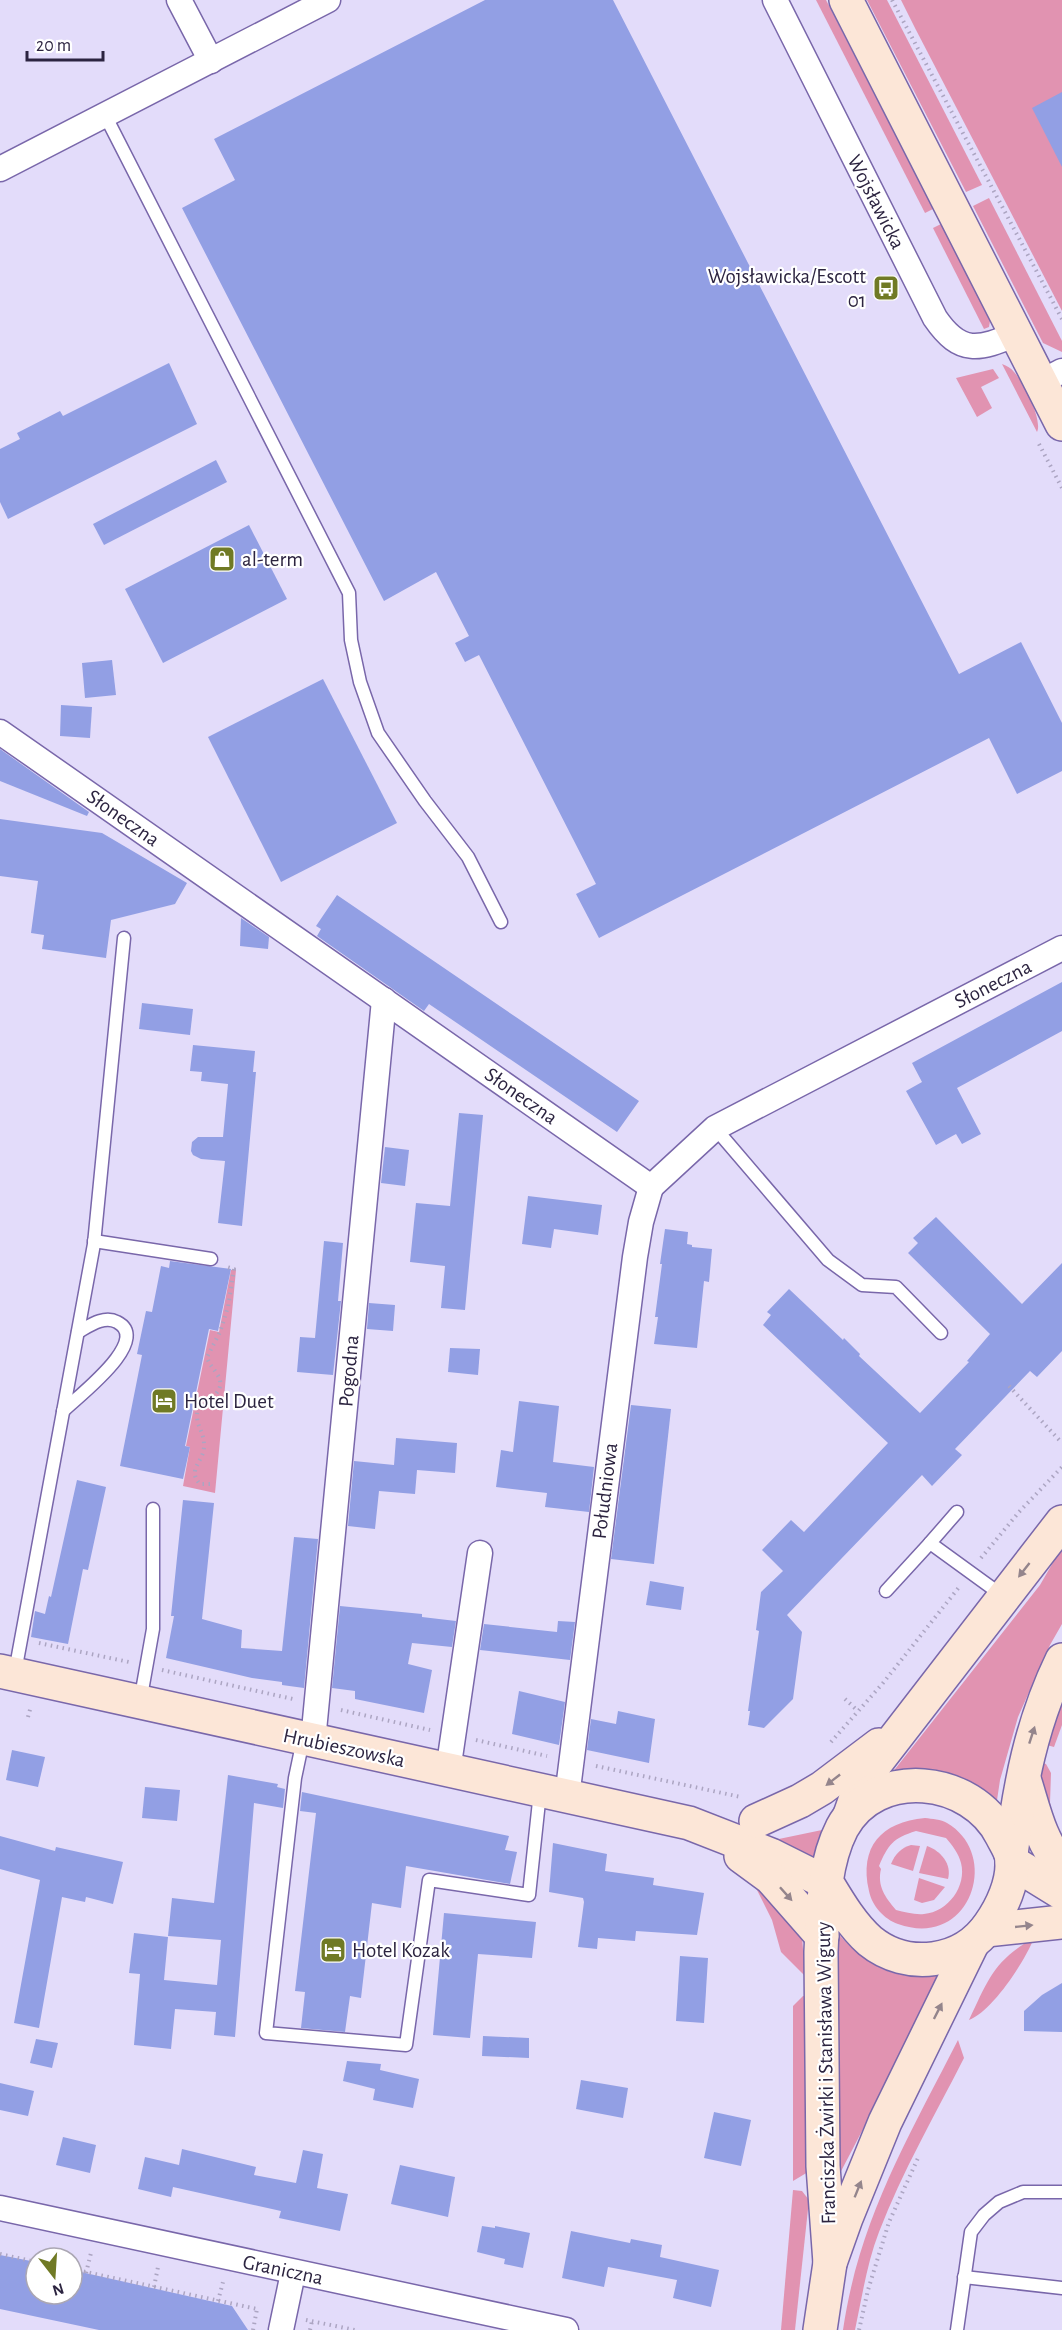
<svg xmlns="http://www.w3.org/2000/svg" width="1062" height="2330" font-family="'Alegreya Sans',sans-serif">
  <style>
    .green { fill: #e193b1; fill-rule: evenodd }
    .building { fill: #929fe4 }
    .lines { fill: none; stroke-linecap: round; stroke-linejoin: round }
    .lane-casing { stroke: #7967aa; stroke-width: 15 }
    .street-casing { stroke: #7967aa; stroke-width: 27 }
    .secondary-casing { stroke: #7967aa; stroke-width: 36 }
    .path { stroke: #aca5c2; stroke-width: 4; stroke-dasharray: 1.5 4.5; stroke-linecap: butt }
    .lane { stroke: #fff; stroke-width: 12 }
    .street { stroke: #fff; stroke-width: 24 }
    .secondary { stroke: #fce6d7; stroke-width: 33 }
    .oneway { fill: #94858c }
    .labels { text-anchor: middle; dominant-baseline: central; stroke-width: 4.5; stroke-linejoin: round; paint-order: stroke }
    .street-label { font-size: 21px; fill: #2c2440; stroke: #fff }
    .poi-label { font-size: 21px; fill: #2c2440; stroke: #fff; text-anchor: start }
  </style>
  <rect width="100%" height="100%" fill="#e3dcfa"/>
  <g class="green">
    <polygon points="816,0 826,0 933,209 925,213"/>
    <polygon points="867,0 887,0 982,185 966,192"/>
    <polygon points="901,0 1062,0 1062,311 915,28"/>
    <polygon points="989,198 1062,341 1062,352 1043,343 973,206"/>
    <polygon points="941,224 990,321 989,327 984,329 933,228"/>
    <path d="M 1002,364 C 1007,366 1011,368 1014,372 C 1023,381 1043,420 1037,432 Z"/>
    <polygon points="993,369 999,378 981,387 992,408 977,417 956,378"/>
    <polygon points="231,1270 236,1270 215,1493 183,1486 190,1447 186,1446 210,1330 219,1332"/>
    <polygon points="1062,1547 1062,1624 1050,1645 1018,1717 1000,1780 996,1807 888,1778 1040,1585"/>
    <polygon points="1062,1693 1062,1725 1054,1747 1043,1744"/>
    <polygon points="1038,1761 1046,1764 1051,1773 1050,1803 1055,1827 1047,1828"/>
    <path d="M 925,1818 C 932,1819 941,1819 947,1823 C 1002,1855 970,1950 898,1924 C 884,1919 872,1906 869,1891 C 859,1847 881,1822 925,1818 ZM 916,1831 L 946,1838 C 952,1845 959,1854 961,1863 C 967,1886 948,1912 924,1914 C 915,1915 905,1912 896,1910 C 885,1897 877,1886 881,1869 L 879,1866 C 888,1845 893,1838 916,1831 Z"/>
    <polygon points="822,1830 818,1840 813,1866 774,1840"/>
    <path d="M 911,1845 L 920,1846 L 913,1871 L 891,1864 C 895,1854 901,1848 911,1845 Z"/>
    <path d="M 927,1846 C 941,1851 952,1864 948,1879 L 919,1873 Z"/>
    <polygon points="919,1878 945,1887 934,1900 922,1903 914,1900"/>
    <polygon points="752,1880 802,1936 805,1976 781,1952 772,1920"/>
    <path d="M 837,1932 C 866,1967 898,1983 944,1974 L 838,2177 Z"/>
    <path d="M 1034,1938 C 1025,1961 992,2012 969,2020 C 988,1980 994,1960 1034,1938 Z"/>
    <polygon points="803,1996 807,1996 808,2172 793,2181 793,2006"/>
    <path d="M 958,2040 L 964,2058 C 935,2115 902,2172 879,2232 C 867,2263 862,2297 855,2330 L 843,2330 C 859,2220 908,2138 958,2040 Z"/>
    <polygon points="793,2190 802,2191 809,2200 795,2330 781,2330"/>
  </g>
  <g class="building">
    <polygon points="485,0 613,0 959,674 1021,642 1062,723 1062,771 1017,794 989,738 599,938 576,894 596,884 479,655 465,662 455,643 469,636 436,572 384,601 182,208 235,180 214,139"/>
    <polygon points="1062,92 1062,167 1032,108"/>
    <polygon points="169,363 197,424 8,519 0,502 0,449 20,439 17,433 60,411 63,416"/>
    <polygon points="216,460 227,482 104,545 93,524"/>
    <polygon points="249,525 287,599 163,663 125,589"/>
    <polygon points="112,660 116,695 85,698 82,663"/>
    <polygon points="323,679 397,823 281,882 208,737"/>
    <polygon points="61,705 92,707 90,738 60,736"/>
    <polygon points="0,749 89,812 87,816 0,781"/>
    <polygon points="0,819 102,833 187,883 175,904 111,920 106,958 42,949 44,935 31,933 38,881 0,876"/>
    <polygon points="337,895 639,1101 617,1132 429,1004 424,1011 317,936 321,929 316,926"/>
    <polygon points="241,918 269,937 268,949 240,946"/>
    <polygon points="1062,982 1062,1031 957,1088 981,1134 962,1144 956,1134 936,1145 906,1091 922,1082 912,1063"/>
    <polygon points="142,1003 193,1009 190,1035 139,1029"/>
    <polygon points="193,1045 255,1051 253,1072 256,1072 242,1226 218,1223 225,1161 201,1159 193,1155 191,1151 192,1142 198,1137 223,1137 228,1084 201,1081 202,1072 190,1071"/>
    <polygon points="459,1113 483,1115 465,1310 441,1308 445,1266 410,1262 416,1203 450,1206"/>
    <polygon points="385,1147 409,1150 405,1186 381,1183"/>
    <polygon points="528,1196 602,1205 598,1235 554,1229 551,1248 522,1244"/>
    <polygon points="936,1217 1022,1304 1062,1263 1062,1351 1037,1377 1030,1371 955,1449 962,1455 932,1486 922,1475 787,1615 802,1632 793,1699 764,1728 748,1725 750,1711 748,1711 759,1631 756,1630 761,1592 783,1571 762,1550 791,1520 804,1532 888,1443 763,1325 771,1315 767,1312 789,1289 843,1340 844,1338 860,1354 859,1356 920,1413 969,1362 967,1361 990,1334 908,1253 918,1243 913,1238"/>
    <polygon points="665,1229 688,1232 687,1244 692,1245 692,1247 712,1249 709,1282 704,1281 697,1348 654,1344 658,1317 655,1317 662,1264 660,1264"/>
    <polygon points="324,1241 343,1243 338,1301 341,1301 333,1375 297,1372 300,1337 315,1338"/>
    <polygon points="170,1261 231,1269 218,1331 209,1329 185,1446 190,1447 183,1479 120,1466 142,1355 137,1354 146,1311 152,1312 161,1266 169,1268"/>
    <polygon points="369,1303 395,1305 393,1331 367,1329"/>
    <polygon points="450,1348 480,1349 478,1375 448,1372"/>
    <polygon points="519,1401 559,1406 553,1462 594,1467 589,1512 545,1507 547,1493 496,1487 501,1450 513,1452"/>
    <polygon points="631,1405 671,1409 654,1564 611,1559"/>
    <polygon points="396,1438 457,1443 455,1473 417,1470 415,1494 379,1491 375,1529 348,1526 354,1461 394,1465"/>
    <polygon points="77,1480 106,1487 88,1570 83,1569 68,1644 31,1637 35,1611 45,1614 49,1596 51,1597"/>
    <polygon points="183,1500 214,1503 202,1619 242,1630 241,1648 282,1651 294,1537 318,1539 304,1688 282,1685 282,1682 252,1678 166,1658 174,1616 171,1616"/>
    <polygon points="650,1581 684,1587 681,1610 646,1605"/>
    <polygon points="340,1606 422,1614 422,1617 456,1621 452,1647 412,1643 408,1664 432,1670 424,1713 355,1699 355,1691 332,1688"/>
    <polygon points="558,1621 575,1622 570,1660 480,1650 484,1624 557,1632"/>
    <polygon points="519,1691 565,1702 559,1745 512,1734"/>
    <polygon points="618,1711 655,1719 649,1763 587,1750 591,1719 616,1724"/>
    <polygon points="12,1750 45,1757 38,1787 6,1780"/>
    <polygon points="228,1775 278,1784 277,1787 285,1789 283,1808 254,1803 235,2037 214,2035 216,2012 175,2009 171,2049 134,2045 140,1974 129,1973 134,1933 168,1937 164,1980 217,1985 221,1940 168,1936 172,1898 214,1903"/>
    <polygon points="145,1787 180,1790 177,1821 142,1818"/>
    <polygon points="302,1792 509,1836 505,1850 517,1852 510,1884 406,1866 401,1908 372,1903 361,1998 350,1996 345,2032 301,2028 305,1992 295,1991 316,1813 300,1811"/>
    <polygon points="0,1836 55,1851 56,1847 123,1862 113,1904 86,1897 85,1902 62,1897 39,2028 14,2023 40,1880 0,1869"/>
    <polygon points="553,1843 607,1854 605,1871 654,1878 653,1885 704,1893 697,1935 636,1931 635,1941 598,1938 597,1949 578,1947 584,1902 583,1898 549,1892"/>
    <polygon points="444,1913 536,1922 532,1958 478,1954 470,2038 433,2035"/>
    <polygon points="680,1956 708,1958 704,2023 676,2021"/>
    <polygon points="1062,1983 1062,2032 1024,2031 1024,2011 1042,1995"/>
    <polygon points="483,2036 529,2038 529,2058 482,2056"/>
    <polygon points="36,2039 58,2043 52,2068 30,2063"/>
    <polygon points="347,2061 381,2064 380,2070 419,2079 413,2108 373,2100 375,2089 343,2081"/>
    <polygon points="581,2080 628,2088 623,2118 576,2109"/>
    <polygon points="0,2083 34,2091 28,2116 0,2110"/>
    <polygon points="714,2112 751,2120 741,2166 704,2158"/>
    <polygon points="63,2137 96,2145 90,2173 56,2165"/>
    <polygon points="182,2149 256,2167 254,2175 296,2183 303,2150 323,2154 317,2188 348,2194 340,2231 279,2218 281,2211 173,2187 171,2197 138,2189 145,2157 179,2165"/>
    <polygon points="400,2165 455,2177 448,2217 391,2204"/>
    <polygon points="482,2226 495,2228 495,2226 530,2233 523,2268 504,2264 505,2259 477,2252"/>
    <polygon points="571,2231 630,2243 631,2239 662,2245 660,2257 719,2270 711,2307 673,2298 677,2280 608,2267 604,2287 562,2278"/>
    <polygon points="0,2255 36,2262 36,2294 72,2294 72,2270 232,2306 248,2330 99,2330 0,2309"/>
  </g>
  <g class="lines">
    <g class="lane-casing">
      <g id="lane">
        <polyline points="105,115 349,593 351,640 360,682 378,733 425,801 468,857 501,922"/>
        <polyline points="715,1128 828,1260 862,1285 896,1287 941,1333"/>
        <polyline points="94,1241 211,1259"/>
        <path d="M 63,1411 C 77,1397 153,1340 117,1322 C 104,1315 89,1326 78,1332"/>
        <polyline points="957,1512 930,1543 1003,1596"/>
        <polyline points="886,1591 930,1543"/>
        <polyline points="15,1672 94,1244 124,938"/>
        <polyline points="140,1702 153,1629 153,1509"/>
        <polyline points="303,1740 295,1778 266,2033 406,2045 429,1880 529,1895 540,1792"/>
        <polyline points="964,2277 1062,2288"/>
        <polyline points="957,2330 971,2232 984,2215 999,2202 1023,2192 1062,2192"/>
      </g>
    </g>
    <g class="street-casing">
      <g id="street">
        <polyline points="179,0 211,61"/>
        <path d="M 775,0 L 935,318 C 961,356 979,349 1017,334"/>
        <polyline points="0,169 328,0"/>
        <polyline points="1041,382 1062,371"/>
        <polyline points="0,732 651,1187 715,1128 1062,948"/>
        <polyline points="313,1741 384,1000"/>
        <polyline points="448,1771 480,1553"/>
        <polyline points="567,1797 635,1257 641,1222 651,1187"/>
        <polyline points="0,2208 566,2330"/>
        <polyline points="281,2330 293,2273"/>
      </g>
    </g>
    <g class="secondary-casing">
      <g id="secondary">
        <polyline points="846,0 1062,424"/>
        <polyline points="0,1671 689,1823 771,1855 827,1883"/>
        <path d="M 1025,1782 C 1035,1814 1040,1840 1062,1867"/>
        <polyline points="850,1815 858,1792 872,1768 1062,1522"/>
        <polyline points="756,1821 800,1801 822,1788 879,1745"/>
        <path d="M 1011,1854 C 1020,1785 1031,1724 1062,1660"/>
        <polyline points="741,1856 771,1878 822,1936"/>
        <polyline points="1012,1862 1062,1893"/>
        <path d="M 827,1883 C 839,1903 852,1925 870,1941 C 907,1971 963,1964 990,1924 C 1002,1907 1013,1883 1012,1861 C 1012,1852 1006,1844 1002,1836 C 972,1776 876,1765 842,1828 C 823,1865 823,1912 821,1952 L 823,2166 L 830,2263"/>
        <polyline points="986,1930 1062,1922"/>
        <polyline points="820,2330 830,2263 846,2218 885,2122 972,1944"/>
      </g>
    </g>
    <g class="path">
      <polyline points="892,0 1062,319"/>
      <polyline points="1039,444 1062,488"/>
      <polyline points="1009,1386 1062,1443"/>
      <path d="M 210,1484 L 200,1484 C 186,1469 205,1461 204,1445 C 204,1430 194,1425 198,1408 C 209,1400 228,1390 217,1374 C 213,1367 209,1365 207,1357 L 220,1332 L 228,1307 L 234,1269 L 227,1267"/>
      <polyline points="981,1558 1019,1512 1062,1467"/>
      <polyline points="39,1643 129,1662"/>
      <polyline points="162,1670 293,1699"/>
      <polyline points="845,1699 858,1711"/>
      <polyline points="341,1710 430,1730"/>
      <polyline points="28,1717 31,1706"/>
      <polyline points="476,1740 547,1756"/>
      <polyline points="831,1742 883,1683 960,1586"/>
      <polyline points="596,1766 741,1797"/>
      <polyline points="0,2254 36,2262"/>
      <polyline points="72,2269 257,2309"/>
      <polyline points="86,2273 91,2253"/>
      <polyline points="154,2287 158,2267"/>
      <polyline points="218,2301 223,2282"/>
      <polyline points="306,2320 355,2330"/>
      <polyline points="253,2330 257,2309 259,2310"/>
      <polyline points="310,2330 312,2321"/>
      <polyline points="859,2330 868,2290 889,2222 918,2158"/>
    </g>
    <use href="#lane" class="lane"/>
    <use href="#street" class="street"/>
    <use href="#secondary" class="secondary"/>
  </g>
  <defs><path id="oneway-solid" d="M-6-.8H1V-3.2L6.5 0L1 3.2V.8H-6Z" transform="scale(1.5)"/></defs>
  <g class="oneway">
    <use href="#oneway-solid" transform="translate(1024 1570) rotate(128)"/>
    <use href="#oneway-solid" transform="translate(1032 1735) rotate(-72)"/>
    <use href="#oneway-solid" transform="translate(833 1780) rotate(142)"/>
    <use href="#oneway-solid" transform="translate(786 1894) rotate(48)"/>
    <use href="#oneway-solid" transform="translate(1024 1926) rotate(-6)"/>
    <use href="#oneway-solid" transform="translate(938 2011) rotate(-63)"/>
    <use href="#oneway-solid" transform="translate(858 2189) rotate(-68)"/>
  </g>
  <defs>
    <g id="bus-square" transform="scale(1.35)"><rect x="-9" y="-9" width="18" height="18" rx="4" fill="#707a25" stroke="#fff"/><path d="M-5-6H5V4H4V6H2V4H-2V6H-4V4H-5ZM-3.5-4V0h7V-4ZM-3.5 1.2v1.5H-2V1.2ZM2 1.2v1.5H3.5V1.2Z" fill="#fff"/></g>
    <g id="shop-square" transform="scale(1.35)"><rect x="-9" y="-9" width="18" height="18" rx="4" fill="#707a25" stroke="#fff"/><path d="M-5-2.5h2.3a2.7 3.5 0 0 1 5.4 0H5L5.5 6h-11ZM-1.5-2.5h3a1.5 2.3 0 0 0-3 0Z" fill="#fff"/></g>
    <g id="hotel-square" transform="scale(1.35)"><rect x="-9" y="-9" width="18" height="18" rx="4" fill="#707a25" stroke="#fff"/><path d="M-6-4.5h1.5V1H6V5H4.5V3h-9V5H-6ZM-4 0a1.8 1.8 0 1 1 3.6 0ZM.5 0V-2.5h3Q6-2.5 6 0Z" fill="#fff"/></g>
  </defs>
  <g fill-rule="evenodd">
    <use href="#bus-square" x="886" y="288"/>
    <use href="#shop-square" x="222" y="559"/>
    <use href="#hotel-square" x="164" y="1401"/>
    <use href="#hotel-square" x="333" y="1950"/>
  </g>
  <g class="labels">
    <g class="street-label">
      <text transform="translate(876 202) rotate(63)">Wojsławicka</text>
      <text transform="translate(123 818) rotate(35)">Słoneczna</text>
      <text transform="translate(993 984) rotate(-27)">Słoneczna</text>
      <text transform="translate(521 1096) rotate(35)">Słoneczna</text>
      <text transform="translate(349 1371) rotate(-85)">Pogodna</text>
      <text transform="translate(605 1491) rotate(-83)">Południowa</text>
      <text transform="translate(344 1748) rotate(12)">Hrubieszowska</text>
      <text transform="translate(826 2073) rotate(-91)">Franciszka Żwirki i Stanisława Wigury</text>
      <text transform="translate(283 2270) rotate(12)">Graniczna</text>
    </g>
    <g class="poi-label">
      <text x="866" y="276" text-anchor="end">Wojsławicka/Escott<tspan x="866" dy="24">01</tspan></text>
      <text x="242" y="559">al-term</text>
      <text x="184" y="1401">Hotel Duet</text>
      <text x="352" y="1950">Hotel Kozak</text>
    </g>
  </g>
  <g transform="translate(54 2276) rotate(163)"><circle r="28" fill="#ffffff" stroke="#aba7b3" stroke-width="1.5"/>
  <path d="M0-4.5L10 22L0 15L-10 22Z" fill="#707a25"/>
  <text y="-9" font-size="16" font-weight="bold" text-anchor="middle" fill="#2c2440">N</text>
  </g>
  <path d="M27 51v9h76v-9" fill="none" stroke="#2c2440" stroke-width="3"/>
  <text x="36" y="51" font-size="18" fill="#2c2440" stroke="#ffffff" stroke-width="4.5" paint-order="stroke">20 m</text>
</svg>
